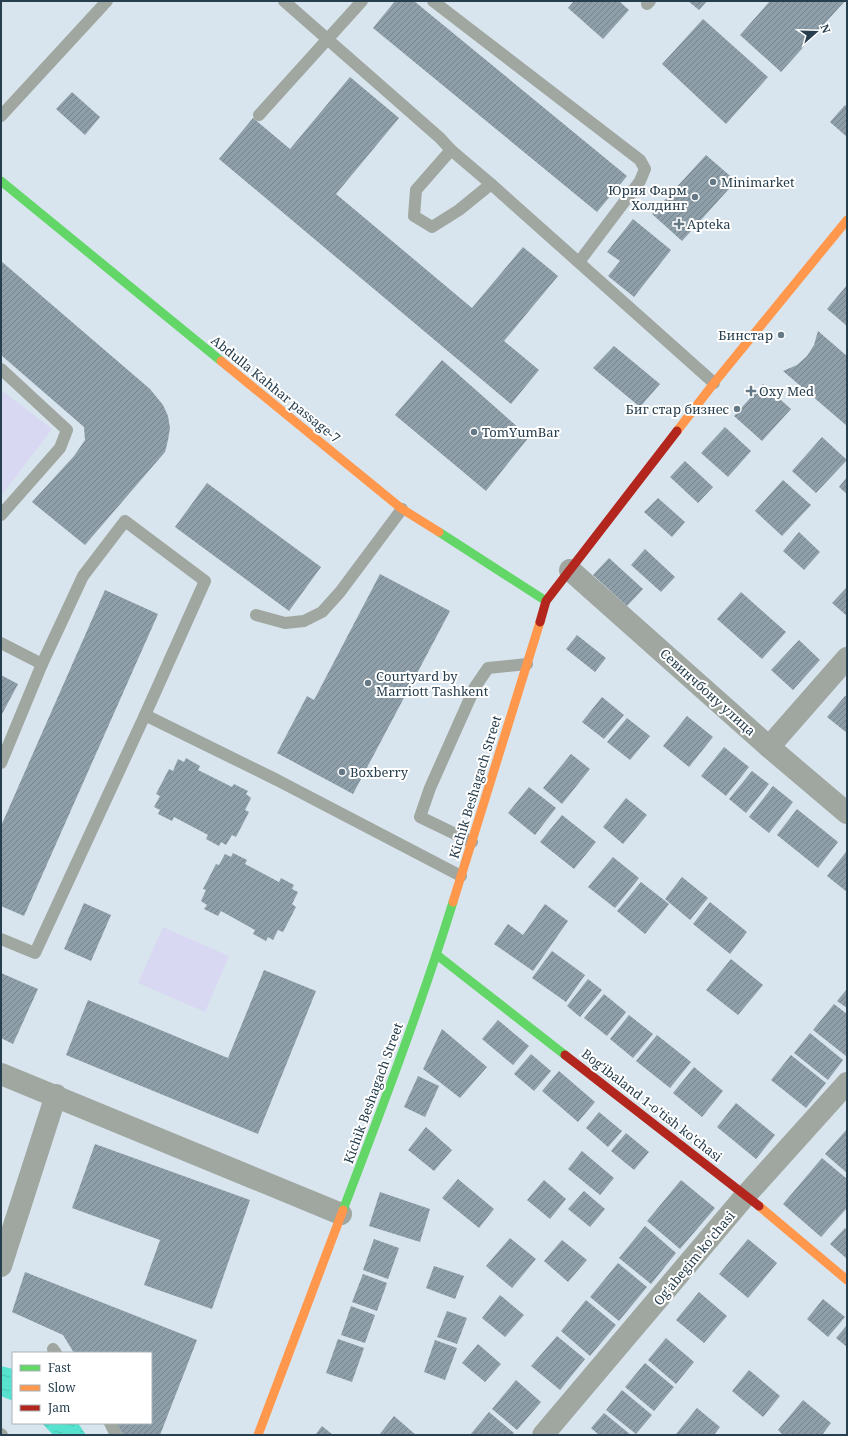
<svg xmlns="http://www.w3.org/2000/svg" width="848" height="1436" font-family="'Noto Serif',serif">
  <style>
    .grass { fill: #d9d8f2 }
    .water { fill: url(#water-ripples) }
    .building { fill: url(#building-hatch) }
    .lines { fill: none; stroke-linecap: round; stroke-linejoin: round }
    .lane { stroke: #a0a6a0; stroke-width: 12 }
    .street { stroke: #a0a6a0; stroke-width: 22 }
    .fast { stroke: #63d668; stroke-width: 9 }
    .slow { stroke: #ff974d; stroke-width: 9 }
    .jam { stroke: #b3261e; stroke-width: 9 }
    .poi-dot { fill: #647885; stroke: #fff; stroke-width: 1.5 }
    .labels { text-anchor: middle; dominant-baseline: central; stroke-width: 4; stroke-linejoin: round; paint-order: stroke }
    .poi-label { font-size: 13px; fill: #263e4d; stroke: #fff; text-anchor: start }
    .street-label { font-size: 13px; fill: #263e4d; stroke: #fff }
  </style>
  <defs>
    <pattern id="water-ripples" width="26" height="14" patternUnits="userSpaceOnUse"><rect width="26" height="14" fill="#57e2d0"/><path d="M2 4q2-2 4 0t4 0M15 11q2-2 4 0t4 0" fill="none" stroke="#4cc3b4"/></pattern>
    <pattern id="building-hatch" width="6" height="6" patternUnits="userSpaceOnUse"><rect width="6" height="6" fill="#8f9faa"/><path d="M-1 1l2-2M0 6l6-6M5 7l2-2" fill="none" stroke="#75838d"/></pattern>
  </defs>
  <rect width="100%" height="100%" fill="#d8e5ee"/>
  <g class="grass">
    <polygon points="1,390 52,429 1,496"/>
    <polygon points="163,927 229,956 205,1012 138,983"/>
  </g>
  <g class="water">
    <polygon points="1,1366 13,1369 13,1401 1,1396"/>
    <polygon points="42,1423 78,1423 86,1435 53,1435"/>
  </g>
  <g class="building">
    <polygon points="395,1 414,1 627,176 597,212 373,28"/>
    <polygon points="574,1 619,1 629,10 603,39 568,8"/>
    <polygon points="688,1 707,1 699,10"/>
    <polygon points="770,1 845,1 781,72 740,35"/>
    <polygon points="703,19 768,77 726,124 662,64"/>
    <polygon points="350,77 399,118 336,194 472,308 523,247 558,276 504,341 539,370 511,404 219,159 253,118 290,149"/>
    <polygon points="72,92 100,117 85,135 56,109"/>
    <polygon points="845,105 847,107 847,137 830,122"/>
    <polygon points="706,155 736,181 682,241 652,214"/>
    <polygon points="633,219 671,250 634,297 608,276 620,261 607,252"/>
    <polygon points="1,261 150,389 163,405 168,416 170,428 168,440 165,452 85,545 32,502 74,456 85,440 84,427 1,355"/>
    <polygon points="847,285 847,326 827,309"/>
    <polygon points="818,331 847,356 847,426 783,371 797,365 807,356 814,345"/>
    <polygon points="614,346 660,384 640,407 593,368"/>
    <polygon points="442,360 529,437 486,491 395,415"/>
    <polygon points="763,384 791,409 762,441 734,416"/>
    <polygon points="725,427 751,451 728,477 701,453"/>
    <polygon points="822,437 847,460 816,493 792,471"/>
    <polygon points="685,461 713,487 698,503 670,477"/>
    <polygon points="847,477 847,494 839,487"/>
    <polygon points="783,480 811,505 782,536 755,511"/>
    <polygon points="207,483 321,567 289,611 175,527"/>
    <polygon points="658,498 685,522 672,537 644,512"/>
    <polygon points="799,532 820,552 804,570 783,551"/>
    <polygon points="645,549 675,577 661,592 631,565"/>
    <polygon points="609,558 643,589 627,606 593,575"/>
    <polygon points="380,574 450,611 353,794 277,753 307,696 314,700"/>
    <polygon points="847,587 847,616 832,603"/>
    <polygon points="105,590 158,614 24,916 1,906 1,826"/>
    <polygon points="741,592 786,632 762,659 717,619"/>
    <polygon points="577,635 606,658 595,672 566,649"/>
    <polygon points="799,640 820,660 793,690 771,670"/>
    <polygon points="1,675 18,684 1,716"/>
    <polygon points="845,696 847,697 847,733 827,717"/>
    <polygon points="602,697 624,715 604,739 582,722"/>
    <polygon points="687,716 713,737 689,767 663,746"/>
    <polygon points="627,718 650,736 630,760 607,742"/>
    <polygon points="724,747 749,767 726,796 701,776"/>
    <polygon points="571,754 590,769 562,804 543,788"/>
    <polygon points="186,758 200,766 198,770 232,787 234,784 248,791 246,794 251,798 245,810 249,812 236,837 232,835 226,845 221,842 219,846 206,839 208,835 174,817 172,821 158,814 160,810 154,807 160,796 156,794 169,769 173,771 178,759 184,762"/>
    <polygon points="752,771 769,784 746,813 729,799"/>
    <polygon points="773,786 793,802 769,833 749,817"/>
    <polygon points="529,787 556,808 535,835 508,813"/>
    <polygon points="626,798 647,815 623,844 603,827"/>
    <polygon points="797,809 838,842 818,868 777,835"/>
    <polygon points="562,815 596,842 574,869 540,842"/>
    <polygon points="846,852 847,853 847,892 827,876"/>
    <polygon points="233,853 247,860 245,864 279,882 281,878 294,885 292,889 298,892 292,904 296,907 283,932 278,930 273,940 268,937 266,941 253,934 255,930 221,911 218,916 204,909 207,905 201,901 206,890 203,889 216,864 219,865 225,854 231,857"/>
    <polygon points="613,857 639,878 615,908 588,887"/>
    <polygon points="682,877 708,898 690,920 665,899"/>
    <polygon points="641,882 669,904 645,934 617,911"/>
    <polygon points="710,902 747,932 730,954 693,924"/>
    <polygon points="84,903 111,915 91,961 64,949"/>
    <polygon points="545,904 568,921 533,971 494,944 508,924 523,935"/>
    <polygon points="552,951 585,975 566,1002 532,978"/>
    <polygon points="731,959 763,985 738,1015 706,990"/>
    <polygon points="264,970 316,991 258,1134 66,1055 88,1000 228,1058"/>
    <polygon points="1,973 38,989 13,1044 1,1038"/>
    <polygon points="588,979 602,990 580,1017 567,1006"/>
    <polygon points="847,989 847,1008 837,1001"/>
    <polygon points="604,994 626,1012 607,1036 584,1018"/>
    <polygon points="834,1004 847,1014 847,1054 846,1056 813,1030"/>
    <polygon points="629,1015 653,1034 633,1058 610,1039"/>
    <polygon points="498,1020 529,1046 513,1065 482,1039"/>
    <polygon points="442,1029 487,1067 460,1098 423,1069"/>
    <polygon points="810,1033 843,1060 828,1080 794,1053"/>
    <polygon points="657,1035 691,1062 670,1088 636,1061"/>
    <polygon points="531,1054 551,1071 534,1091 514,1074"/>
    <polygon points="791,1055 826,1083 806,1108 771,1080"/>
    <polygon points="694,1067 723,1091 702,1117 673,1093"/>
    <polygon points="559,1071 595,1102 578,1122 542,1091"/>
    <polygon points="418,1076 439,1086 425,1117 404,1107"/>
    <polygon points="736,1103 775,1135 756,1159 717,1127"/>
    <polygon points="599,1112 622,1131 608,1147 586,1128"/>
    <polygon points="426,1127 452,1150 434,1171 408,1150"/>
    <polygon points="847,1129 847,1173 825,1154"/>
    <polygon points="626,1133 649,1152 634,1170 611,1151"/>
    <polygon points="95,1144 250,1200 212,1309 144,1285 160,1240 72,1208"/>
    <polygon points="582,1151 614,1178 600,1195 568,1169"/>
    <polygon points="822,1158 847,1179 847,1208 821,1237 783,1204"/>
    <polygon points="458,1179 494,1209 479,1228 442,1198"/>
    <polygon points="544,1180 566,1199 550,1219 527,1200"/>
    <polygon points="681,1180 715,1208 680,1249 647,1221"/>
    <polygon points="584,1191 605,1209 590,1227 568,1209"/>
    <polygon points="380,1192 430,1209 420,1242 369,1226"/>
    <polygon points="645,1226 676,1253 651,1284 619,1258"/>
    <polygon points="845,1228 847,1230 847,1259 830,1244"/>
    <polygon points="510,1238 536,1259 512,1288 486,1266"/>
    <polygon points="374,1239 399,1248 388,1279 363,1270"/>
    <polygon points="748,1239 777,1263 748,1298 719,1274"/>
    <polygon points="562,1240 587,1260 568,1282 544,1261"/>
    <polygon points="618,1263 647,1287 619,1321 590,1297"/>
    <polygon points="434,1266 464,1276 455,1299 426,1288"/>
    <polygon points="25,1272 197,1340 160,1435 123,1435 116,1423 151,1423 151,1353 74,1353 63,1335 12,1312"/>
    <polygon points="363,1274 387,1283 377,1311 352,1302"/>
    <polygon points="699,1292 727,1316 704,1343 676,1320"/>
    <polygon points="500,1295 524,1315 505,1337 482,1318"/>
    <polygon points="823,1299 845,1317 828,1337 807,1319"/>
    <polygon points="586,1300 616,1325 590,1356 561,1331"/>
    <polygon points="351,1306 375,1315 365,1343 341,1335"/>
    <polygon points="447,1311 467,1318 457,1344 437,1337"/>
    <polygon points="847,1325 847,1347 836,1338"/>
    <polygon points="557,1336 585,1359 560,1390 531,1366"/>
    <polygon points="666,1338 694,1362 676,1384 648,1360"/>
    <polygon points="338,1339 364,1348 352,1382 326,1373"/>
    <polygon points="435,1340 457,1348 445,1380 424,1372"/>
    <polygon points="478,1344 501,1364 485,1382 462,1363"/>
    <polygon points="645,1363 674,1387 654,1411 625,1387"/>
    <polygon points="749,1370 780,1396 763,1417 732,1391"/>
    <polygon points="516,1380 541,1402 517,1430 492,1409"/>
    <polygon points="622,1390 652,1415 636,1434 606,1410"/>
    <polygon points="803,1400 831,1423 822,1435 783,1435 778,1430"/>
    <polygon points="697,1408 720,1427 714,1435 677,1435 676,1434"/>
    <polygon points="489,1412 514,1433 513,1435 470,1435"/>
    <polygon points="604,1413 631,1435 599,1435 591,1428"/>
    <polygon points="394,1416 416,1435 379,1435"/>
    <polygon points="322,1426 333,1435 315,1435"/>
  </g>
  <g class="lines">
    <g class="lane">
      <polyline points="284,1 440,138 451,150 491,184 714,383"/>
      <polyline points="433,1 640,160 645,169 640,181 579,262"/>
      <polyline points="647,4 650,1"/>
      <polyline points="259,115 362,1"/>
      <polyline points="1,116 107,1"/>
      <polyline points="451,150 416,190 414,216 432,227 459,210 491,184"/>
      <polyline points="1,369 67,430 60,448 1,515"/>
      <polyline points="256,615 285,623 304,621 322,612 340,592 402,509"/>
      <polyline points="1,643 42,664 83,576 125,521 205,581 145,715 277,780 461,876"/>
      <polyline points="1,763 42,664"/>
      <polyline points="472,842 420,817 430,788 475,687 488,668 527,664"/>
      <polyline points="1,939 35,953 145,715"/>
      <polyline points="53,1349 56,1353"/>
      <polyline points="110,1423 116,1435"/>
      <polyline points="1,1434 2,1435"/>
    </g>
    <g class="street">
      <polyline points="570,570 769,747 847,813"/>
      <polyline points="769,747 847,658"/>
      <polyline points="1,1074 341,1214"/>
      <polyline points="1,1266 56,1095"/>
      <polyline points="543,1435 746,1195 847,1083"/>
    </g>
    <g class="fast">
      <polyline points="1,181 221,361"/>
      <polyline points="439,532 546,601"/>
      <polyline points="437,955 565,1055"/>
      <path d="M 343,1210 C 382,1108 421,1006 453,902"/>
    </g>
    <g class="slow">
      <polyline points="221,361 402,509 439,532"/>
      <polyline points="677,431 714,383 847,220"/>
      <polyline points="453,902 540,622"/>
      <polyline points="759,1206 847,1280"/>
      <polyline points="258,1435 343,1210"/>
    </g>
    <g class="jam">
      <polyline points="540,622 546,601 677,431"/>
      <polyline points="565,1055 759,1206"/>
    </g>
  </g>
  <g class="poi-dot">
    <circle cx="713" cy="182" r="4"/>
    <circle cx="695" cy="197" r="4"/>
    <path d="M677 218h4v4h4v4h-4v4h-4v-4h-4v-4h4z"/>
    <circle cx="781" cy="335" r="4"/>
    <path d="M749 385h4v4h4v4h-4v4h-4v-4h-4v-4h4z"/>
    <circle cx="737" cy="409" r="4"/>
    <circle cx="474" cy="432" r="4"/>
    <circle cx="368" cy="683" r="4"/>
    <circle cx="342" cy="772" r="4"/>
  </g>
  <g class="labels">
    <g class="poi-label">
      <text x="721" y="182">Minimarket</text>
      <text x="687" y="190" text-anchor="end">Юрия Фарм<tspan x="687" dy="15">Холдинг</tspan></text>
      <text x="687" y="224">Apteka</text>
      <text x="773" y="335" text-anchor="end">Бинстар</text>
      <text x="759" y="391">Oxy Med</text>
      <text x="729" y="409" text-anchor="end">Биг стар бизнес</text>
      <text x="482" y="432">TomYumBar</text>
      <text x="376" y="676">Courtyard by<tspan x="376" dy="15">Marriott Tashkent</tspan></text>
      <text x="350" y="772">Boxberry</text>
    </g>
    <g class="street-label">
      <text transform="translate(276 389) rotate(39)">Abdulla Kahhar passage-7</text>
      <text transform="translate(708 692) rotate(42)">Севинчбону улица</text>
      <text transform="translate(475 787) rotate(-73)">Kichik Beshagach Street</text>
      <text transform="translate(373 1093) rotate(-70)">Kichik Beshagach Street</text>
      <text transform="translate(652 1105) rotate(38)">Bog'ibaland 1-o'tish ko'chasi</text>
      <text transform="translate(694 1258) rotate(-50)">Og'abegim ko'chasi</text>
    </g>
  </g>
  <rect width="848" height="1436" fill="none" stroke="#263e4d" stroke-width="4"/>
  <rect x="12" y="1352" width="140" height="72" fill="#ffffff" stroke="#a8b2b8"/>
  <rect x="20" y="1365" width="20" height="6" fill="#63d668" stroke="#a8b2b8"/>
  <text x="48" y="1372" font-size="12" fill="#263e4d">Fast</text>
  <rect x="20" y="1385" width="20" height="6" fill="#ff974d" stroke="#a8b2b8"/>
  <text x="48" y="1392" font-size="12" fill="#263e4d">Slow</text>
  <rect x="20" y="1405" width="20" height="6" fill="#b3261e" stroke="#a8b2b8"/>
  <text x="48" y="1412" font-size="12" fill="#263e4d">Jam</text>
  <g transform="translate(816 32) rotate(70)" stroke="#ffffff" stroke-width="3" paint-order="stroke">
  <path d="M0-3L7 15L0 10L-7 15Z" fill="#263e4d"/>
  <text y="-6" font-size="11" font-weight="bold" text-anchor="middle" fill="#263e4d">N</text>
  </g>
</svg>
